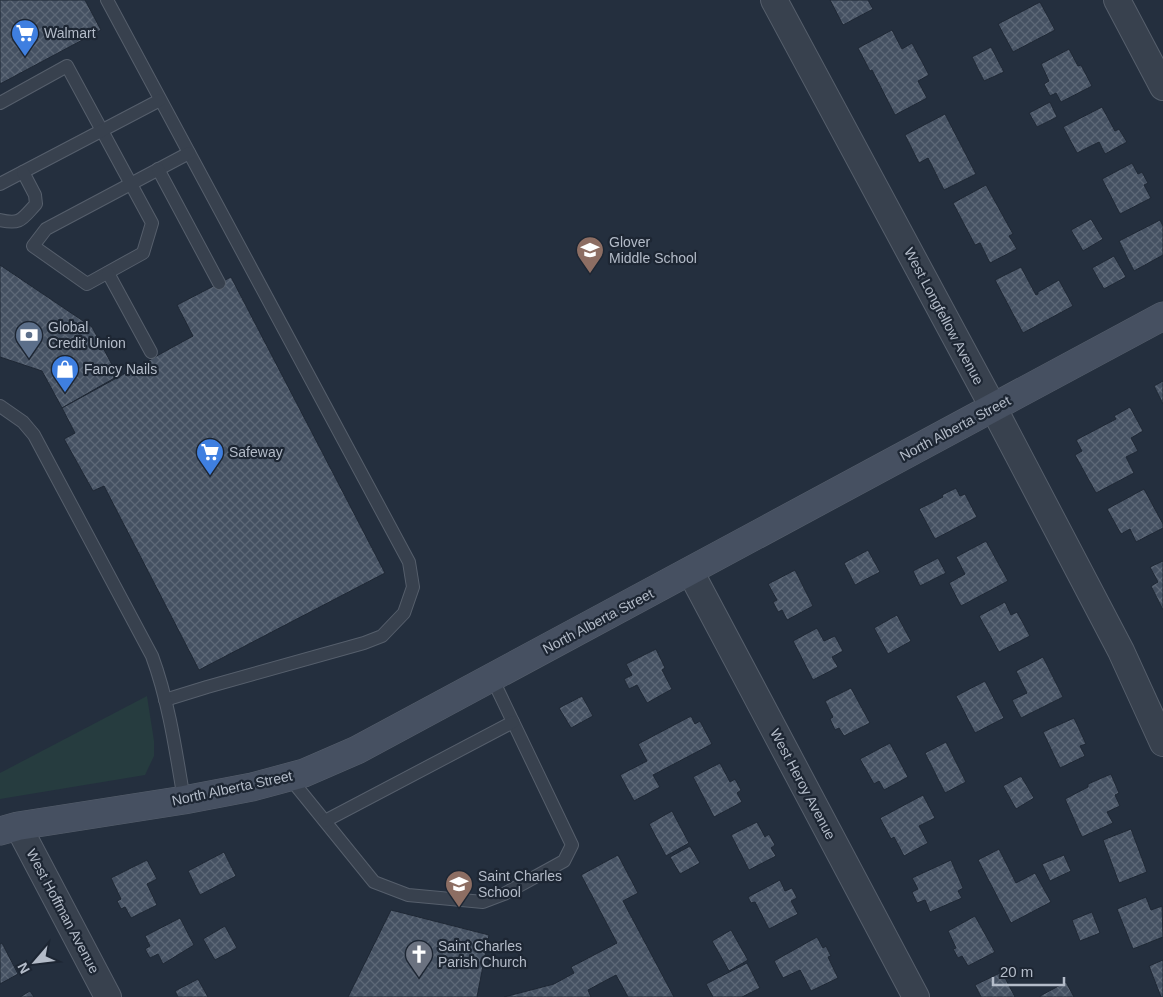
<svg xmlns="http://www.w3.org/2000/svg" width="1163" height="997" font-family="Helvetica,sans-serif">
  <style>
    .green { fill: #263c3f }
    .building { fill: url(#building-cross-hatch); stroke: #1f2835 }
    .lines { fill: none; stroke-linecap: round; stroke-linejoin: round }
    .lane-casing { stroke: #565f6c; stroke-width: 14 }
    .street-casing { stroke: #565f6c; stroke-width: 28 }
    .secondary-casing { stroke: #565f6c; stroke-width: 29 }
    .lane { stroke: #38414e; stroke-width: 12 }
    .street { stroke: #38414e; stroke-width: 26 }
    .secondary { stroke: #465061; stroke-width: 28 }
    .labels { text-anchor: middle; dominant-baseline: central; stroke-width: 4.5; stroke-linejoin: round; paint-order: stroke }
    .poi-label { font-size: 14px; fill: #b4bcc9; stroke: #1d2633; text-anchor: start }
    .street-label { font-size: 14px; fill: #b4bcc9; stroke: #1d2633 }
  </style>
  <defs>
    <pattern id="building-cross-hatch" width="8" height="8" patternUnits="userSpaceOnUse" patternTransform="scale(1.25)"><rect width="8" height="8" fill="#455162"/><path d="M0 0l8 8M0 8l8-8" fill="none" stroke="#5d6877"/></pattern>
  </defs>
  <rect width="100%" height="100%" fill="#242f3e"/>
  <polygon class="green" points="147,696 154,741 154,756 145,775 0,799 0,773"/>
  <g class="building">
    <polygon points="0,0 85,0 101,30 0,84"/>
    <polygon points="830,0 868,0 873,9 843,25"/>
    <polygon points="1040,2 1055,30 1013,52 998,24"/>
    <polygon points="892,30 902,49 912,43 929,75 918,81 927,98 895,115 872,70 870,71 858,48"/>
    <polygon points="991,47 1004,72 984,81 972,57"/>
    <polygon points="1069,49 1078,66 1081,65 1092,86 1061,102 1056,93 1050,96 1044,84 1049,81 1041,64"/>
    <polygon points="1050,102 1057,117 1037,127 1029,113"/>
    <polygon points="1102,107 1115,131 1119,129 1127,142 1105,154 1099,142 1077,153 1063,127"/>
    <polygon points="945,114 976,174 944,190 928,158 919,163 905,135"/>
    <polygon points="1132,163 1138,174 1142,172 1148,183 1144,185 1151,198 1120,214 1102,179"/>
    <polygon points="986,185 1013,234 1009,236 1017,249 990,263 980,243 975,245 953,203"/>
    <polygon points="1091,219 1103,239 1083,251 1071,230"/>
    <polygon points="1160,220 1163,226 1163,255 1134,271 1119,241"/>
    <polygon points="1114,256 1126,277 1104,289 1092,268"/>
    <polygon points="0,265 92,327 118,376 62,408 42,371 0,357"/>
    <polygon points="1021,267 1036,295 1038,294 1038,292 1059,280 1073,306 1023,333 995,280"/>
    <polygon points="231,277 385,573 199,670 104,486 93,491 64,439 75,433 62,408 193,336 177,305"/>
    <polygon points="1163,381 1163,404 1154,386"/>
    <polygon points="1130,407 1143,431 1131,438 1138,451 1126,457 1134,473 1096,493 1075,455 1082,451 1076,440 1116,419 1114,416"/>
    <polygon points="956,488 960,496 965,494 977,517 935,539 919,509 943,497 942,495"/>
    <polygon points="1144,489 1163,524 1163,528 1136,542 1130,529 1121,534 1107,509"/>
    <polygon points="986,541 1008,581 961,606 949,583 965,574 956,557"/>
    <polygon points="868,550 880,572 855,585 844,563"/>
    <polygon points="938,558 946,573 920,586 913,571"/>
    <polygon points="1163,561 1163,610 1151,586 1158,582 1150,567"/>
    <polygon points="795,570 813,606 787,620 782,610 778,612 773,602 777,600 768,584"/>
    <polygon points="1005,602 1011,615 1017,612 1030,636 999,652 979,616"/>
    <polygon points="897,615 911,641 888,654 874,628"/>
    <polygon points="817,628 824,641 835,636 843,651 832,657 838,667 813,680 793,641"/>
    <polygon points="656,649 665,668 662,670 672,689 647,703 637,685 629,689 624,679 632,675 626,664"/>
    <polygon points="1043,657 1063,697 1021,718 1012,700 1027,693 1016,671"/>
    <polygon points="985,681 1004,718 975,733 956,696"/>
    <polygon points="851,688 870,723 844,736 839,728 835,730 830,719 833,717 825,701"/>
    <polygon points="582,696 593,716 571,728 559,708"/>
    <polygon points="691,716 695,724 700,721 712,744 653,775 660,787 634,801 620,775 647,761 638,744"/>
    <polygon points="1074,718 1086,744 1080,746 1085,756 1060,768 1043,732"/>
    <polygon points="946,742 966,782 945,793 925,753"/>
    <polygon points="890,743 908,777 884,790 879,781 874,784 860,759"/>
    <polygon points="720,763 730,782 735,779 741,790 737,793 742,802 714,817 693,777"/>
    <polygon points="1111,774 1119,793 1115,795 1120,806 1107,812 1113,823 1082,837 1065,799 1088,787 1088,784"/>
    <polygon points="1021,776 1034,798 1016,809 1003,786"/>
    <polygon points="923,795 935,818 919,826 928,843 904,856 894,837 891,839 880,818"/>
    <polygon points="672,811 689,843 666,856 649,824"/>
    <polygon points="757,822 765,837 769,834 775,845 771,848 776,856 749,870 731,835"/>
    <polygon points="1131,829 1147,872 1119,883 1103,840"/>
    <polygon points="690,846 700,863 680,874 670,857"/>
    <polygon points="999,849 1016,883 1035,873 1051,902 1011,923 978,860"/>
    <polygon points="224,852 236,876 200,895 188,871"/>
    <polygon points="618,855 638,893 623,901 674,997 628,997 616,975 588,990 591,997 504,997 554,984 574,973 571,967 617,943 581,875"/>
    <polygon points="1064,855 1071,871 1050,881 1042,864"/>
    <polygon points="147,860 157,879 147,884 157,905 131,918 125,907 121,909 117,901 121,899 111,878"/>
    <polygon points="951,860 963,888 958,891 962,898 930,912 925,900 917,903 912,892 918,889 912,878"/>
    <polygon points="780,880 785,891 792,888 797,898 791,901 798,914 769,929 755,902 751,903 748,897"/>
    <polygon points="1146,897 1151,910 1162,906 1163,937 1133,949 1117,909"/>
    <polygon points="391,910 489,935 477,997 348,997"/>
    <polygon points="1092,912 1100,933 1080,941 1072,920"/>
    <polygon points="975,916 995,952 968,966 962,956 958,958 953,949 956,948 948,931"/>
    <polygon points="180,918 194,945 163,964 158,954 150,958 145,949 150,946 145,936"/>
    <polygon points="225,926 237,948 215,960 203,939"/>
    <polygon points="731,930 748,960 729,971 712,941"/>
    <polygon points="817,937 823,948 826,946 831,956 828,957 838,978 811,991 800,970 783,978 774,961"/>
    <polygon points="2,943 18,974 0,984 0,944"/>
    <polygon points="1163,960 1163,997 1161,997 1149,966"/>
    <polygon points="747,963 760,988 742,997 713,997 706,984"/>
    <polygon points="1002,972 1015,997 981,997 975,985"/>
    <polygon points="198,979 208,997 178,997 175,991"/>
    <polygon points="1066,982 1074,997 1040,997 1040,996"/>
    <polygon points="30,991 34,997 20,997"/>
  </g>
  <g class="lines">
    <g class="lane-casing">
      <g id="lane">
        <polyline points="107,0 409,562 413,587 404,613 382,636 364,643 207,687 165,700"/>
        <polyline points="0,103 67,66 152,223 143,253 87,284 33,246 46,229 189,153"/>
        <polyline points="158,169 219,283"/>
        <polyline points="0,184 160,100"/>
        <path d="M 0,220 C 21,225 22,219 36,204 L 35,195 L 23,172"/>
        <polyline points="108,273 151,352"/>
        <path d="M 0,406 L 23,422 L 34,435 L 152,656 C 169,702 176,752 184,800"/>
        <polyline points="289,777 374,882 408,895 483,902 504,894 564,861 572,845 492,678"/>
        <polyline points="325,821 513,722"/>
      </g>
    </g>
    <g class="street-casing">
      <g id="street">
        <polyline points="774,0 993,407 1121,651 1163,743"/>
        <polyline points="1117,0 1163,87"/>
        <polyline points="690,571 916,997"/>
        <polyline points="18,826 108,997"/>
      </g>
    </g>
    <g class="secondary-casing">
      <polyline id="secondary" points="0,831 18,826 184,800 252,787 304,773 357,750 1163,316"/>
    </g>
    <use href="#lane" class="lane"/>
    <use href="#street" class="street"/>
    <use href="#secondary" class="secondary"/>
  </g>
  <defs>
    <g id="supermarket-pin" transform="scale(1.4375)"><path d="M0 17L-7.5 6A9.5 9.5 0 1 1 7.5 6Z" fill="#3f7fe0" stroke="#1d2633"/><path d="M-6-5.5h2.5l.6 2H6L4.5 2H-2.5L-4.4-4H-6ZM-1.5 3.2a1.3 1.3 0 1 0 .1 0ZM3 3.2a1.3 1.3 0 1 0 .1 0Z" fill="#fff"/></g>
    <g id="school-pin" transform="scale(1.4375)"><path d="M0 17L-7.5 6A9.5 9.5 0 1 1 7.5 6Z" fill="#8d6e63" stroke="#1d2633"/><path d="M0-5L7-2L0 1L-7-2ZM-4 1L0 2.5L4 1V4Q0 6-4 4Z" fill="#fff"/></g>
    <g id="bank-pin" transform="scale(1.4375)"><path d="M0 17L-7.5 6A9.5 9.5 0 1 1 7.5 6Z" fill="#5c6f8a" stroke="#1d2633"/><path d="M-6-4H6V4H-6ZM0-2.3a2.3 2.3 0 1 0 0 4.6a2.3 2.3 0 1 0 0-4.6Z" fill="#fff"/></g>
    <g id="shop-pin" transform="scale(1.4375)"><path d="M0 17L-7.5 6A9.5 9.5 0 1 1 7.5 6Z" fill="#3f7fe0" stroke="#1d2633"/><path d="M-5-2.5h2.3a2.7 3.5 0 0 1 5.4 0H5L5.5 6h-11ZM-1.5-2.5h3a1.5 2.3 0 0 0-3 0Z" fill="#fff"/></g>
    <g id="church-pin" transform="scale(1.4375)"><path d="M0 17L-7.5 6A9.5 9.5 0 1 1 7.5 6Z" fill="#6b7280" stroke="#1d2633"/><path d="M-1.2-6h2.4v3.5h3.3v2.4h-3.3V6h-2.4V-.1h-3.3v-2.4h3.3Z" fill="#fff"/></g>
  </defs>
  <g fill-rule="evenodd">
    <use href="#supermarket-pin" x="25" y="33"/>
    <use href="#school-pin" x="590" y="250"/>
    <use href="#bank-pin" x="29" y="335"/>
    <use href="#shop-pin" x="65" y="369"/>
    <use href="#supermarket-pin" x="210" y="452"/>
    <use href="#school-pin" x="459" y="884"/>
    <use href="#church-pin" x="419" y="954"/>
  </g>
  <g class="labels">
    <g class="poi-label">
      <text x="44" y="33">Walmart</text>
      <text x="609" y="242">Glover<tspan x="609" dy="16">Middle School</tspan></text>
      <text x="48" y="327">Global<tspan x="48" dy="16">Credit Union</tspan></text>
      <text x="84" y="369">Fancy Nails</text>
      <text x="229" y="452">Safeway</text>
      <text x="478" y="876">Saint Charles<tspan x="478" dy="16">School</tspan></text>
      <text x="438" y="946">Saint Charles<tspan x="438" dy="16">Parish Church</tspan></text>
    </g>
    <g class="street-label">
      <text transform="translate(944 316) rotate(62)">West Longfellow Avenue</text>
      <text transform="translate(955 428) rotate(-28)">North Alberta Street</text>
      <text transform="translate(598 621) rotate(-28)">North Alberta Street</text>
      <text transform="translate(803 784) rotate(62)">West Heroy Avenue</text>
      <text transform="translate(232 788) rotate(-12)">North Alberta Street</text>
      <text transform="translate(63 911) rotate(62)">West Hoffman Avenue</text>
    </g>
  </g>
  <g transform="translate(35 962) rotate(242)" stroke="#1d2633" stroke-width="4" paint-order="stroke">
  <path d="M0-4L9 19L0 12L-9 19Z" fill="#b4bcc9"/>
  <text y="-8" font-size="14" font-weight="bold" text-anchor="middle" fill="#b4bcc9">N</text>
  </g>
  <path d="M993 977v8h71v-8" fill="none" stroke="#b4bcc9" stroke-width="2.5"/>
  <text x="1000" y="977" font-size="15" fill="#b4bcc9" stroke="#1d2633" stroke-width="4" paint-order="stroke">20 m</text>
</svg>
